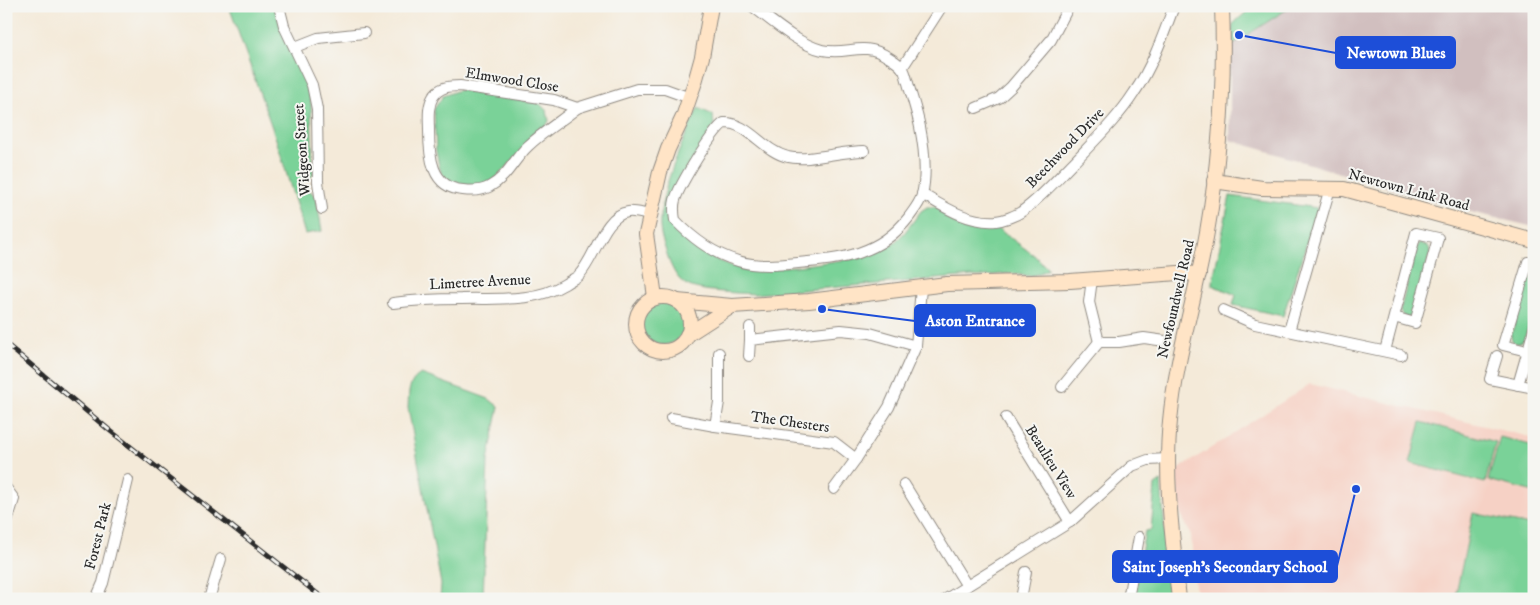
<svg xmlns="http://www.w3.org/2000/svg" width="1540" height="605" font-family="'IM FELL DW Pica',serif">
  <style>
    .built { fill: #f6d1c5 }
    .industrial { fill: #d1bfbf }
    .green { fill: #7ad298; stroke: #527e62 }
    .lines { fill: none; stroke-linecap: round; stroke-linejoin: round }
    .street-casing { stroke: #908a82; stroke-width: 12 }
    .secondary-casing { stroke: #908a82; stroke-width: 16 }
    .street { stroke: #fff; stroke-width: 10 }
    .secondary { stroke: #ffe4c6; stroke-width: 14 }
    .rail-casing { stroke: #2b2b2b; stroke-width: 5 }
    .rail { stroke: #f6f6f2; stroke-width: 3; stroke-dasharray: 9; stroke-linecap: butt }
    .labels { text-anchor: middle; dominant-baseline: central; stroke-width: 4; stroke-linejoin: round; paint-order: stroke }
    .street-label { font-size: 15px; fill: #2b2b2b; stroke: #f6f6f2 }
    .leader { fill: none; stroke: #1d4ed8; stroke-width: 2 }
    .callout-dot { fill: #1d4ed8; stroke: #f6f6f2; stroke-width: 2 }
    .callout { fill: #1d4ed8; stroke: #1d4ed8; stroke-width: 2 }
    .callout-label { font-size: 16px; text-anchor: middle; font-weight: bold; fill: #fff }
  </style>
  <rect width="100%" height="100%" fill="#f6f6f2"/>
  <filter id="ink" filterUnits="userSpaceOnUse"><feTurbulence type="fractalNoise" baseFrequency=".02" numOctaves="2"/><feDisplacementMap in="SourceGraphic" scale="10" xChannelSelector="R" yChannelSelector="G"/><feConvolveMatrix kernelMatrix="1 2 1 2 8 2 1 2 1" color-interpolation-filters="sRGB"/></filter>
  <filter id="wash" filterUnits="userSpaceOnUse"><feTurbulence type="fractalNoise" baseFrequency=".0096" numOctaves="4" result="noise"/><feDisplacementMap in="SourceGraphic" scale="20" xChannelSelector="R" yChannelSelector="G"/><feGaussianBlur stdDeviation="1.12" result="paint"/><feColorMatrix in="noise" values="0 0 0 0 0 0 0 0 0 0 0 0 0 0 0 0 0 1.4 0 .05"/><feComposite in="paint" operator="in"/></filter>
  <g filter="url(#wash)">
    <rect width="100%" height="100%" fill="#f4ead9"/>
    <polygon class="built" points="1310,384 1534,438 1534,599 1196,599 1191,535 1178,508 1177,470"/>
    <polygon class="industrial" points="1292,6 1534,6 1534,227 1463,210 1230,140 1230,46"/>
    <g class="green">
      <polygon points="229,6 275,6 305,80 311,102 313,174 309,179 301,182 304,192 310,191 316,196 322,231 305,234 276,139"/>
      <polygon points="1253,6 1292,6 1230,46 1233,24"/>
      <polygon points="459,90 484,95 539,103 547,111 549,121 545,127 493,181 475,186 461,185 446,181 442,175 439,166 436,151 434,109 443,96"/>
      <path d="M 698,108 L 713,115 L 714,126 L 711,135 L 669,200 L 668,213 L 671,222 L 682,235 L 701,250 L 715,259 L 732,266 L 752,269 L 797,266 L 866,257 L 892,245 L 905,232 L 921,211 L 927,207 L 936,207 L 964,224 L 977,228 L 997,228 L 1035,256 L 1048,269 C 1043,271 1039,274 1034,275 C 1025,277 1023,275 1015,274 C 1004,272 986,278 972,276 L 755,294 C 740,293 699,292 687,285 C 677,280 671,267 668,257 C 664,245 659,233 660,220 C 663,183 683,141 698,108 Z"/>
      <polygon points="1230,196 1318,208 1283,316 1233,305 1236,295 1212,285"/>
      <polygon points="1420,243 1429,247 1430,253 1413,314 1409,317 1403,316 1400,311 1417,247"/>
      <polygon points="1534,275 1534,307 1524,340 1517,344 1513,342 1511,337 1527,280"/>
      <circle cx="663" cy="323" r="22"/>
      <path d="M 421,374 L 489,399 L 499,407 L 488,460 L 483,599 L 440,599 L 441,584 L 408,408 C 409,394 407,382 421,374 Z"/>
      <polygon points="1421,422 1496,442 1485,483 1410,463"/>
      <polygon points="1500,437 1534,446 1534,492 1488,480"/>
      <polygon points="1161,481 1170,599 1133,599 1145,531 1151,530 1155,485"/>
      <polygon points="1473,513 1534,526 1534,599 1455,599"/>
    </g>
  </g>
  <g filter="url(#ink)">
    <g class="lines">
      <g class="street-casing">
        <g id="street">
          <polyline points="279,6 284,26 312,85 317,109 318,182 322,209"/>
          <path d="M 752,6 C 772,21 798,44 822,50 C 848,56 862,40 888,57 C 893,60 900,64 903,69 C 906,73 906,78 908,83 C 912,98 917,112 920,127 C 924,147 927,174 922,195 C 920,203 914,210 909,217 C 880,255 842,259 798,263 C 779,265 756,267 738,261 C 714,254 692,238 675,220 C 674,214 673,207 675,200 C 679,186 712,131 724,123 C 748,122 764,152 788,157 C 808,162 840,151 864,151"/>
          <polyline points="295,47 318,38 364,33"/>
          <polyline points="902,68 942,6"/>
          <path d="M 460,86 L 554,100 L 577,108 C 561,121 543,132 528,146 C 513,160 508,177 489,187 C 481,191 471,191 463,190 C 431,188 429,155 429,131 C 429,120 427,107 433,97 C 439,87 449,86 460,86 Z"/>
          <polyline points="577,108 637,89 665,89 690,98"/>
          <polyline points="976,108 999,98 1011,87 1051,40 1069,6"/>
          <path d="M 922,194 C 946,208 968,223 996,221 C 1004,220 1015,216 1021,212 C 1041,198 1057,179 1074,162 C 1095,140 1118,118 1134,93 C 1152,67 1163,36 1174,6"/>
          <polyline points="1092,279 1089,302 1099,342 1119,342 1144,338 1165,341"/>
          <path d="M 393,303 C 415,300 438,299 461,299 C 495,298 534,303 565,284 C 569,281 574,279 578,276 C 595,260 603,215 628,212 C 635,211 643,214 650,215"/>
          <polyline points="1223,310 1255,324 1401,355"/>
          <polyline points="1289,331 1328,195 1329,187"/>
          <polyline points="750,340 750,327"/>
          <polyline points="1385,351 1416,233 1438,238 1415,323 1394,317"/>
          <polyline points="1527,351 1503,345 1528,262 1534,263"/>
          <polyline points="749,356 750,340 841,330 870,333 916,346 921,288"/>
          <polyline points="1497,356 1490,379 1534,388"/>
          <polyline points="1518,385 1534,329"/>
          <polyline points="1062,387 1099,342"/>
          <polyline points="671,418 715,426 834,442 856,459"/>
          <polyline points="1006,418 1070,522"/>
          <polyline points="715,426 719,402 719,353"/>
          <polyline points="904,484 967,586"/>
          <polyline points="6,488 14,499 6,525"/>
          <polyline points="834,489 856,459 889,407 916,346"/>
          <polyline points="96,599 103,583 128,480"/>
          <polyline points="209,599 221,559"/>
          <polyline points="946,599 1070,522 1132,466 1148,460 1168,459"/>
          <polyline points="1021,599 1026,572"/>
          <polyline points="1128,599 1139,537"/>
        </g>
      </g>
      <g class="secondary-casing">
        <g id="secondary">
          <polyline points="1214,181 1262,188 1344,189 1534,241"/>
          <circle cx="663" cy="324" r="27"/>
          <polyline points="655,297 646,234 660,172 668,149 683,117 695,82 702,57 711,6"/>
          <polyline points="677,301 732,306 809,301 947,284 1070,281 1178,273 1199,274"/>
          <polyline points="687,335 732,306"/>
          <path d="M 1179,599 C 1173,540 1164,480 1170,421 C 1176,357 1196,296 1207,232 C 1220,158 1225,82 1222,6"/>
        </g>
      </g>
      <use href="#street" class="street"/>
      <use href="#secondary" class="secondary"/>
      <g class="rail-casing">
        <polyline id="rail" points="6,344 108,429 324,599"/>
      </g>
      <use href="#rail" class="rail"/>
    </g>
  </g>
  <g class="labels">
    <g class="street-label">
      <text transform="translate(512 80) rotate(9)">Elmwood Close</text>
      <text transform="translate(1065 148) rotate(-46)">Beechwood Drive</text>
      <text transform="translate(302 150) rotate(-94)">Widgeon Street</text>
      <text transform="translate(1409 190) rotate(15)">Newtown Link Road</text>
      <text transform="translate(480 282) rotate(-3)">Limetree Avenue</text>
      <text transform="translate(1176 299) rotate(-77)">Newfoundwell Road</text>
      <text transform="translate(790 422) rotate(8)">The Chesters</text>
      <text transform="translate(1051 462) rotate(58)">Beaulieu View</text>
      <text transform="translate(98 536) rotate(-76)">Forest Park</text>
    </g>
  </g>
  <path class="leader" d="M1239 35L1336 53M822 309L915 321M1356 489L1337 566"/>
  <g class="callout-dot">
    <circle cx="1239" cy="35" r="5"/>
    <circle cx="822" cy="309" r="5"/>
    <circle cx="1356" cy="489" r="5"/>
  </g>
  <g class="callout">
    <rect x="1336" y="37" width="119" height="31" rx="5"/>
    <rect x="915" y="305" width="120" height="31" rx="5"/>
    <rect x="1113" y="551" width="224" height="31" rx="5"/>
  </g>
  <g class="callout-label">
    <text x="1396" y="58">Newtown Blues</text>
    <text x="975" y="326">Aston Entrance</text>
    <text x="1225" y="572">Saint Joseph's Secondary School</text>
  </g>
  <rect width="1540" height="605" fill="none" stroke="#f6f6f2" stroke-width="25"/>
</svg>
